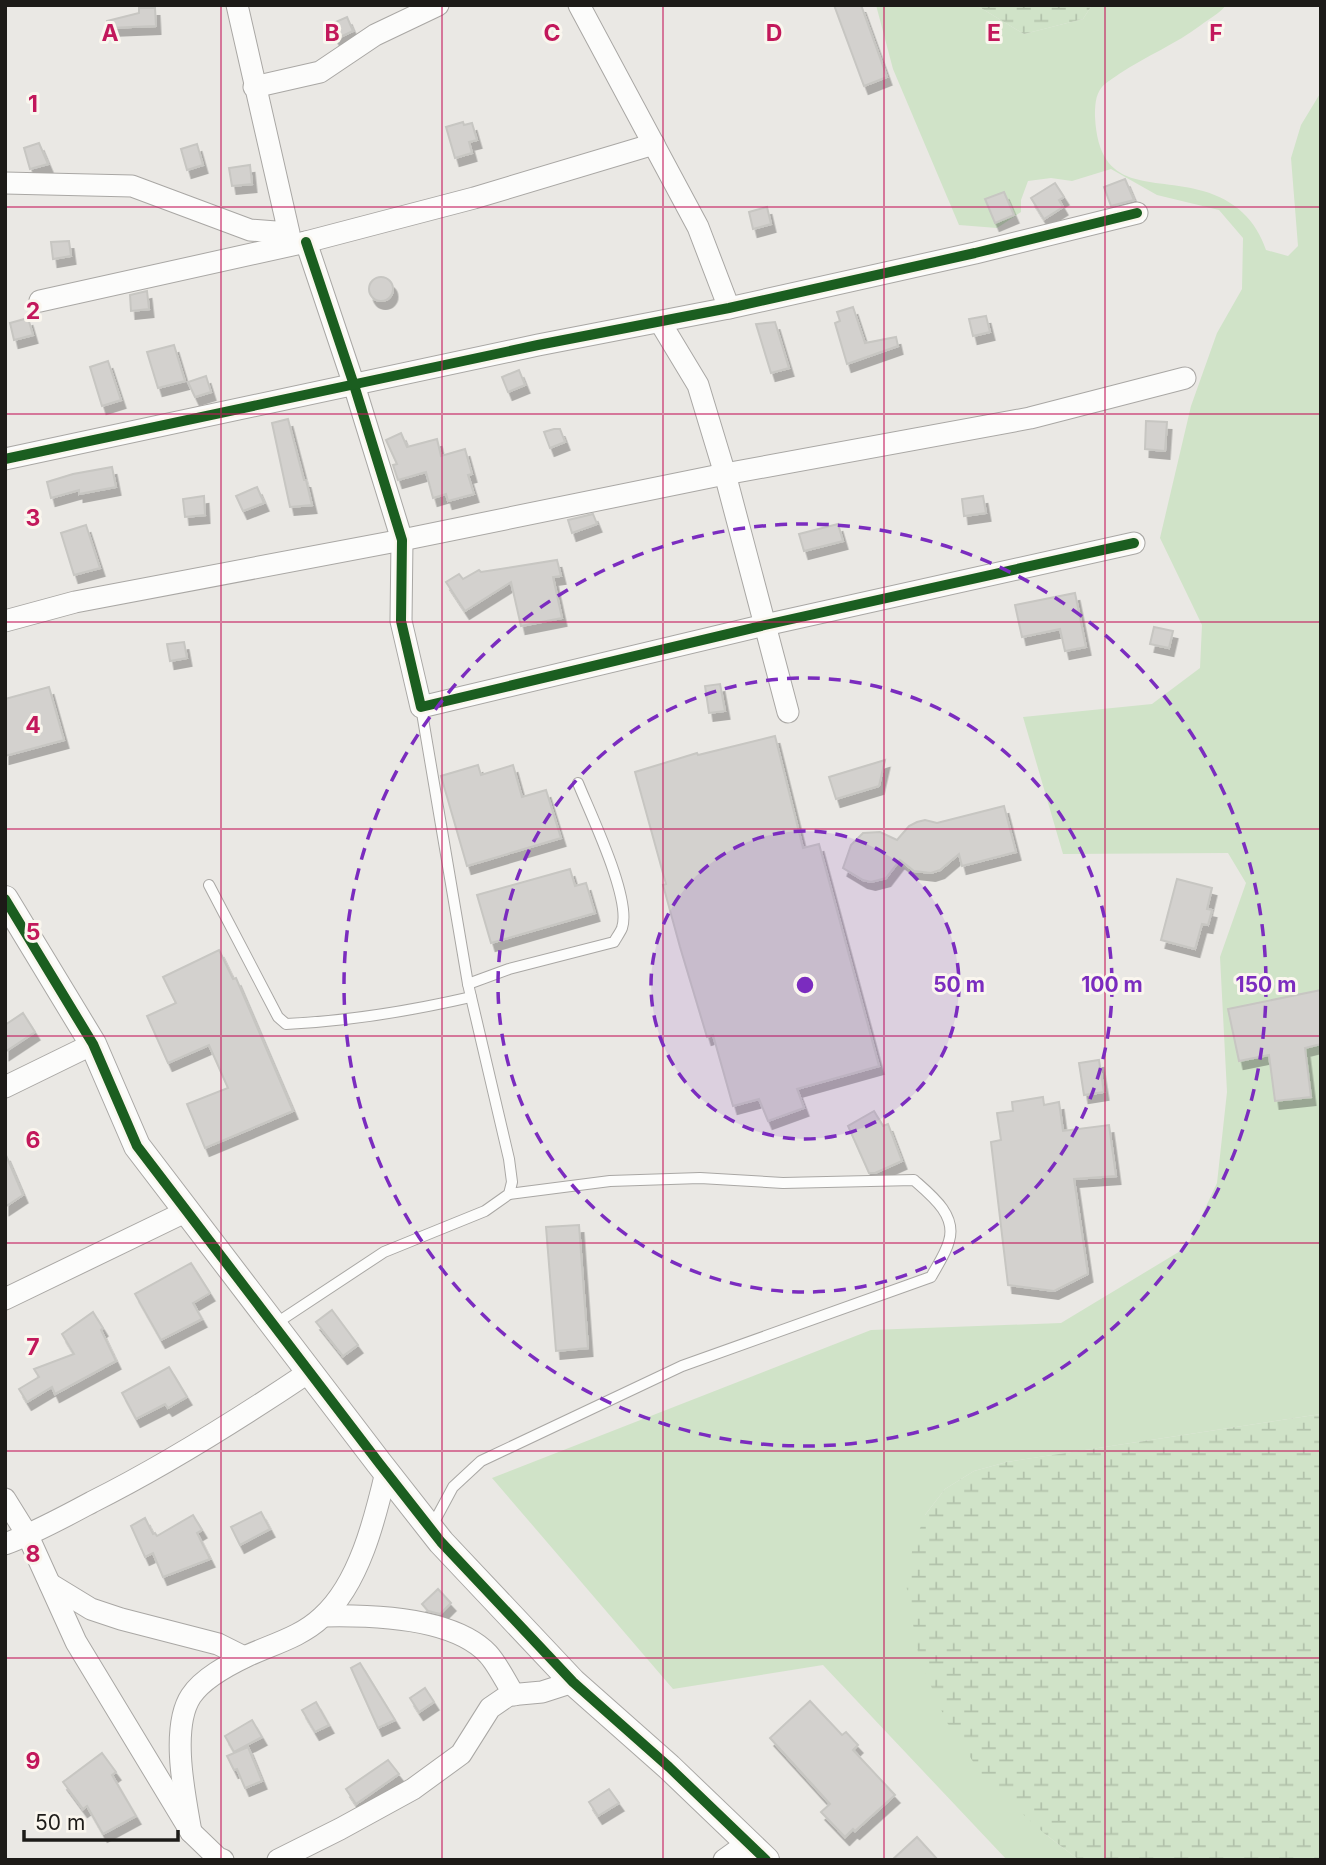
<svg xmlns="http://www.w3.org/2000/svg" width="1326" height="1865" font-family="Inter,sans-serif">
  <style>
    .green { fill: #d0e3c8 }
    .wetland { fill: url(#wetland-marsh) }
    .building { fill: #d3d1ce; stroke: #c7c6c2; stroke-width: 2; filter: url(#shadow) }
    .lines { fill: none; stroke-linecap: round; stroke-linejoin: round }
    .service-casing { stroke: #a9a7a4; stroke-width: 12 }
    .minor-casing { stroke: #a9a7a4; stroke-width: 23 }
    .tertiary-casing { stroke: #a9a7a4; stroke-width: 28 }
    .service { stroke: #fcfcfb; stroke-width: 10 }
    .minor { stroke: #fcfcfb; stroke-width: 21 }
    .tertiary { stroke: #fcfcfb; stroke-width: 26 }
    .cycleway-casing { stroke: #faf6ee; stroke-width: 15 }
    .cycleway { stroke: #1b5e20; stroke-width: 10 }
    .grid { fill: none; stroke: #c2185b; stroke-width: 2; stroke-opacity: 0.55 }
    .ring { fill: none; stroke: #7b2cbf; stroke-width: 3.5; stroke-dasharray: 12 9 }
    .grid-label { font-size: 23px; text-anchor: middle; font-weight: bold; fill: #c2185b; stroke: #faf6ee; stroke-width: 6; stroke-linejoin: round; paint-order: stroke }
    .centre { fill: #7b2cbf; stroke: #faf6ee; stroke-width: 3.5 }
    .ring-label { font-size: 21px; text-anchor: middle; font-weight: bold; fill: #7b2cbf; stroke: #faf6ee; stroke-width: 6; stroke-linejoin: round; paint-order: stroke }
  </style>
  <defs>
    <pattern id="wetland-marsh" width="20" height="14" patternUnits="userSpaceOnUse" patternTransform="scale(1.75)"><rect width="20" height="14" fill="#d0e3c8"/><path d="M1 5h8M5 5V1M11 12h8M15 12V8" fill="none" stroke="#b2c2ab"/></pattern>
    <filter id="shadow"><feDropShadow dx="4.5" dy="8" stdDeviation="0" flood-color="#0004"/></filter>
  </defs>
  <rect width="100%" height="100%" fill="#eae8e4"/>
  <path class="green" d="M 876,5 L 976,5 L 1024,34 L 1083,19 L 1092,5 L 1226,5 C 1219,14 1210,18 1201,25 C 1176,44 1146,56 1119,74 C 1114,78 1106,82 1102,87 C 1095,95 1095,107 1095,117 C 1099,195 1151,176 1203,191 C 1235,200 1256,220 1266,250 L 1288,256 L 1298,246 L 1291,158 L 1301,125 L 1321,92 L 1321,1414 L 1007,1462 L 974,1471 L 945,1489 L 925,1515 L 1045,1834 L 1079,1860 L 1007,1860 L 823,1665 L 673,1689 L 492,1478 L 871,1330 L 1061,1323 L 1187,1247 L 1217,1183 L 1227,1092 L 1220,957 L 1246,883 L 1228,853 L 1063,854 L 1023,717 L 1152,704 L 1200,668 L 1202,625 L 1160,538 L 1191,406 L 1217,333 L 1242,289 L 1243,238 L 1219,210 L 1157,195 L 1111,169 L 1072,181 L 1051,178 L 1028,181 L 1021,200 L 1021,212 L 997,228 L 959,225 L 893,69 Z"/>
  <g class="wetland">
    <polygon points="976,5 1092,5 1083,19 1024,34"/>
    <polygon points="1321,1414 1321,1860 1079,1860 1045,1834 986,1781 946,1721 919,1658 906,1584 912,1550 925,1515 945,1489 974,1471 1007,1462"/>
  </g>
  <g class="building">
    <polygon points="834,5 861,5 887,77 864,86"/>
    <polygon points="139,8 155,8 156,26 108,28 107,21 139,13"/>
    <polygon points="347,17 353,31 336,39 329,25"/>
    <polygon points="463,122 464,125 472,123 477,140 469,142 472,153 455,158 446,127"/>
    <polygon points="39,143 48,164 30,169 24,148"/>
    <polygon points="197,144 203,165 187,170 181,149"/>
    <polygon points="250,165 252,184 232,186 229,168"/>
    <polygon points="1125,179 1134,200 1111,206 1104,187"/>
    <polygon points="1055,183 1064,197 1059,200 1063,207 1044,219 1031,198"/>
    <polygon points="1004,192 1014,215 995,223 985,199"/>
    <polygon points="767,207 771,224 753,229 749,212"/>
    <polygon points="69,241 71,256 53,259 51,242"/>
    <circle cx="381" cy="289" r="12"/>
    <polygon points="147,291 149,309 131,311 130,295"/>
    <polygon points="853,307 865,343 896,337 898,346 847,364 835,323 840,321 837,312"/>
    <polygon points="986,316 990,332 973,336 969,319"/>
    <polygon points="28,318 33,335 14,340 10,323"/>
    <polygon points="775,322 789,368 771,373 756,324"/>
    <polygon points="174,345 185,381 158,388 147,352"/>
    <polygon points="108,361 121,400 102,406 90,367"/>
    <polygon points="519,370 525,385 508,392 502,377"/>
    <polygon points="206,376 211,392 195,397 188,382"/>
    <polygon points="288,419 304,480 306,480 312,505 290,507 272,423"/>
    <polygon points="1146,421 1167,422 1165,451 1145,449"/>
    <polygon points="554,429 560,429 565,442 550,448 544,432"/>
    <polygon points="401,433 407,447 437,439 441,456 465,449 472,474 468,475 474,494 448,501 446,494 433,498 426,472 398,480 393,465 397,464 386,440"/>
    <polygon points="112,467 116,487 79,494 79,490 51,498 47,482 73,474"/>
    <polygon points="257,487 264,503 243,511 236,496"/>
    <polygon points="204,496 205,515 185,517 183,499"/>
    <polygon points="983,496 986,513 964,516 962,499"/>
    <polygon points="593,514 597,524 572,533 568,520"/>
    <polygon points="838,524 843,541 804,551 799,534"/>
    <polygon points="86,525 100,568 74,575 61,533"/>
    <polygon points="557,560 561,576 553,577 562,618 521,626 511,582 465,611 446,582 459,574 463,579 479,570 481,572"/>
    <polygon points="1075,593 1086,647 1065,651 1060,629 1022,637 1015,605"/>
    <polygon points="1154,627 1173,631 1169,648 1150,644"/>
    <polygon points="184,642 187,658 170,661 167,644"/>
    <polygon points="720,684 725,711 709,713 705,686"/>
    <polygon points="49,687 64,740 5,756 5,699"/>
    <polygon points="775,736 803,848 819,844 879,1066 797,1089 804,1108 768,1121 759,1099 733,1106 713,1035 707,1037 680,947 663,885 666,884 635,772 697,753 698,755"/>
    <polygon points="885,760 879,786 836,799 829,777"/>
    <polygon points="478,765 481,775 513,765 522,797 546,790 561,838 467,866 441,776"/>
    <polygon points="1004,806 1016,852 962,866 959,854 940,870 931,873 914,871 900,860 886,878 871,882 863,880 843,868 851,845 863,833 880,832 897,840 909,826 917,822 925,820 937,823"/>
    <polygon points="570,869 575,886 586,883 595,913 491,943 477,895"/>
    <polygon points="1177,879 1212,888 1207,909 1212,910 1208,925 1202,924 1195,949 1161,940"/>
    <polygon points="219,950 233,979 236,978 293,1111 205,1148 187,1104 228,1088 209,1045 168,1063 147,1016 176,1003 163,977"/>
    <polygon points="1321,990 1321,1044 1305,1048 1311,1097 1275,1101 1269,1055 1239,1061 1228,1009"/>
    <polygon points="23,1013 35,1032 5,1052 5,1025"/>
    <polygon points="1099,1060 1104,1092 1084,1095 1079,1063"/>
    <polygon points="1043,1097 1044,1105 1059,1102 1063,1131 1109,1125 1116,1176 1074,1179 1088,1274 1054,1291 1008,1285 991,1142 1001,1140 997,1113 1013,1111 1012,1102"/>
    <polygon points="874,1111 883,1126 888,1124 902,1161 875,1173 869,1173 848,1126"/>
    <polygon points="5,1153 23,1195 5,1207"/>
    <polygon points="579,1225 588,1348 556,1351 546,1227"/>
    <polygon points="191,1263 210,1293 193,1303 202,1319 161,1340 135,1294"/>
    <polygon points="332,1310 358,1345 343,1356 316,1322"/>
    <polygon points="93,1312 103,1328 101,1330 116,1361 55,1394 52,1387 27,1402 19,1389 39,1377 34,1369 74,1354 62,1334"/>
    <polygon points="169,1367 187,1397 168,1408 165,1404 136,1419 122,1393"/>
    <polygon points="261,1512 270,1529 240,1545 231,1527"/>
    <polygon points="193,1515 202,1530 197,1533 210,1559 163,1577 153,1553 145,1557 131,1526 145,1518 153,1534 155,1533 157,1536"/>
    <polygon points="438,1589 451,1603 440,1614 428,1611 422,1604"/>
    <polygon points="360,1663 395,1720 378,1728 351,1668"/>
    <polygon points="425,1688 434,1702 419,1712 410,1698"/>
    <polygon points="810,1701 842,1735 846,1732 858,1745 853,1750 895,1795 855,1831 853,1829 845,1837 821,1812 830,1804 770,1738"/>
    <polygon points="316,1702 329,1725 315,1732 302,1710"/>
    <polygon points="252,1720 262,1737 234,1752 225,1736"/>
    <polygon points="248,1747 262,1781 245,1788 237,1769 234,1770 227,1756"/>
    <polygon points="102,1753 116,1772 112,1775 136,1816 103,1834 87,1806 83,1809 63,1782"/>
    <polygon points="388,1760 399,1774 356,1804 346,1789"/>
    <polygon points="609,1789 619,1803 598,1816 589,1802"/>
    <polygon points="917,1837 938,1860 892,1860"/>
  </g>
  <g class="lines">
    <g class="service-casing">
      <g id="service">
        <polyline points="421,707 468,984"/>
        <path d="M 209,885 L 278,1017 L 286,1024 C 349,1021 410,1011 471,997"/>
        <path d="M 275,1324 L 384,1252 L 485,1211 L 509,1194 L 512,1182 L 509,1159 L 468,984 L 509,969 L 614,942 C 616,938 620,933 622,928 C 632,899 590,813 578,783"/>
        <path d="M 432,1526 L 453,1487 L 481,1461 L 682,1366 L 931,1277 C 937,1266 946,1253 949,1241 C 957,1215 931,1195 914,1180 L 783,1183 L 700,1178 L 610,1181 L 509,1194"/>
      </g>
    </g>
    <g class="minor-casing">
      <g id="minor">
        <polyline points="579,5 698,227 729,308"/>
        <polyline points="254,87 320,72 375,35 438,5"/>
        <polyline points="5,183 132,186 250,230 289,233 237,5"/>
        <polyline points="306,242 354,385 402,540 401,621 421,707 765,625 1134,543"/>
        <polyline points="40,301 306,242 474,198 654,144"/>
        <polyline points="660,322 698,385 725,474 788,712"/>
        <polyline points="5,459 538,345 729,308 975,253 1137,213"/>
        <polyline points="5,621 75,602 402,540 725,474 1030,418 1185,378"/>
        <polyline points="5,1087 93,1044"/>
        <polyline points="5,1299 187,1211"/>
        <polyline points="5,1499 28,1536 76,1642 191,1832 218,1858 223,1860"/>
        <path d="M 5,1544 C 35,1533 64,1517 92,1502 C 168,1464 239,1419 309,1372"/>
        <polyline points="50,1584 91,1609 121,1619 218,1644 244,1657"/>
        <path d="M 324,1616 C 371,1615 453,1617 488,1654 C 498,1665 506,1682 514,1695"/>
        <path d="M 191,1832 C 185,1797 170,1728 191,1696 C 203,1678 228,1665 247,1656 C 273,1644 301,1637 322,1617 C 359,1584 375,1519 386,1472"/>
        <polyline points="278,1860 340,1829 413,1789 461,1754 490,1708 509,1695 542,1692 573,1682"/>
        <polyline points="724,1860 749,1842"/>
      </g>
    </g>
    <g class="tertiary-casing">
      <polyline id="tertiary" points="5,899 93,1044 137,1146 379,1463 441,1542 573,1682 669,1767 766,1860"/>
    </g>
    <use href="#service" class="service"/>
    <use href="#minor" class="minor"/>
    <use href="#tertiary" class="tertiary"/>
    <g class="cycleway-casing">
      <g id="cycleway">
        <polyline points="306,242 354,385 402,540 401,621 421,707 765,625 1134,543"/>
        <polyline points="5,459 538,345 729,308 975,253 1137,213"/>
        <polyline points="5,899 93,1044 137,1146 379,1463 441,1542 573,1682 669,1767 766,1860"/>
      </g>
    </g>
    <use href="#cycleway" class="cycleway"/>
  </g>
  <path class="grid" d="M 221,5 L 221,1860M 442,5 L 442,1860M 663,5 L 663,1860M 884,5 L 884,1860M 1105,5 L 1105,1860M 5,207 L 1321,207M 5,414 L 1321,414M 5,622 L 1321,622M 5,829 L 1321,829M 5,1036 L 1321,1036M 5,1243 L 1321,1243M 5,1451 L 1321,1451M 5,1658 L 1321,1658"/>
  <circle cx="805" cy="985" r="154" fill="#7b2cbf" fill-opacity=".12"/>
  <g class="ring">
    <circle cx="805" cy="985" r="154"/>
    <circle cx="805" cy="985" r="307"/>
    <circle cx="805" cy="985" r="461"/>
  </g>
  <g class="grid-label">
    <text x="110" y="41">A</text>
    <text x="332" y="41">B</text>
    <text x="552" y="41">C</text>
    <text x="774" y="41">D</text>
    <text x="994" y="41">E</text>
    <text x="1216" y="41">F</text>
    <text x="33" y="112">1</text>
    <text x="33" y="319">2</text>
    <text x="33" y="526">3</text>
    <text x="33" y="733">4</text>
    <text x="33" y="940">5</text>
    <text x="33" y="1148">6</text>
    <text x="33" y="1355">7</text>
    <text x="33" y="1562">8</text>
    <text x="33" y="1769">9</text>
  </g>
  <circle cx="805" cy="985" r="10" class="centre"/>
  <g class="ring-label">
    <text x="959" y="992">50 m</text>
    <text x="1112" y="992">100 m</text>
    <text x="1266" y="992">150 m</text>
  </g>
  <rect width="1326" height="1865" fill="none" stroke="#1d1b18" stroke-width="14"/>
  <path d="M24 1830v10h154v-10" fill="none" stroke="#1d1b18" stroke-width="3.5"/>
  <text x="35" y="1830" font-size="21" fill="#1d1b18" stroke="#faf6ee" stroke-width="5" paint-order="stroke">50 m</text>
</svg>
